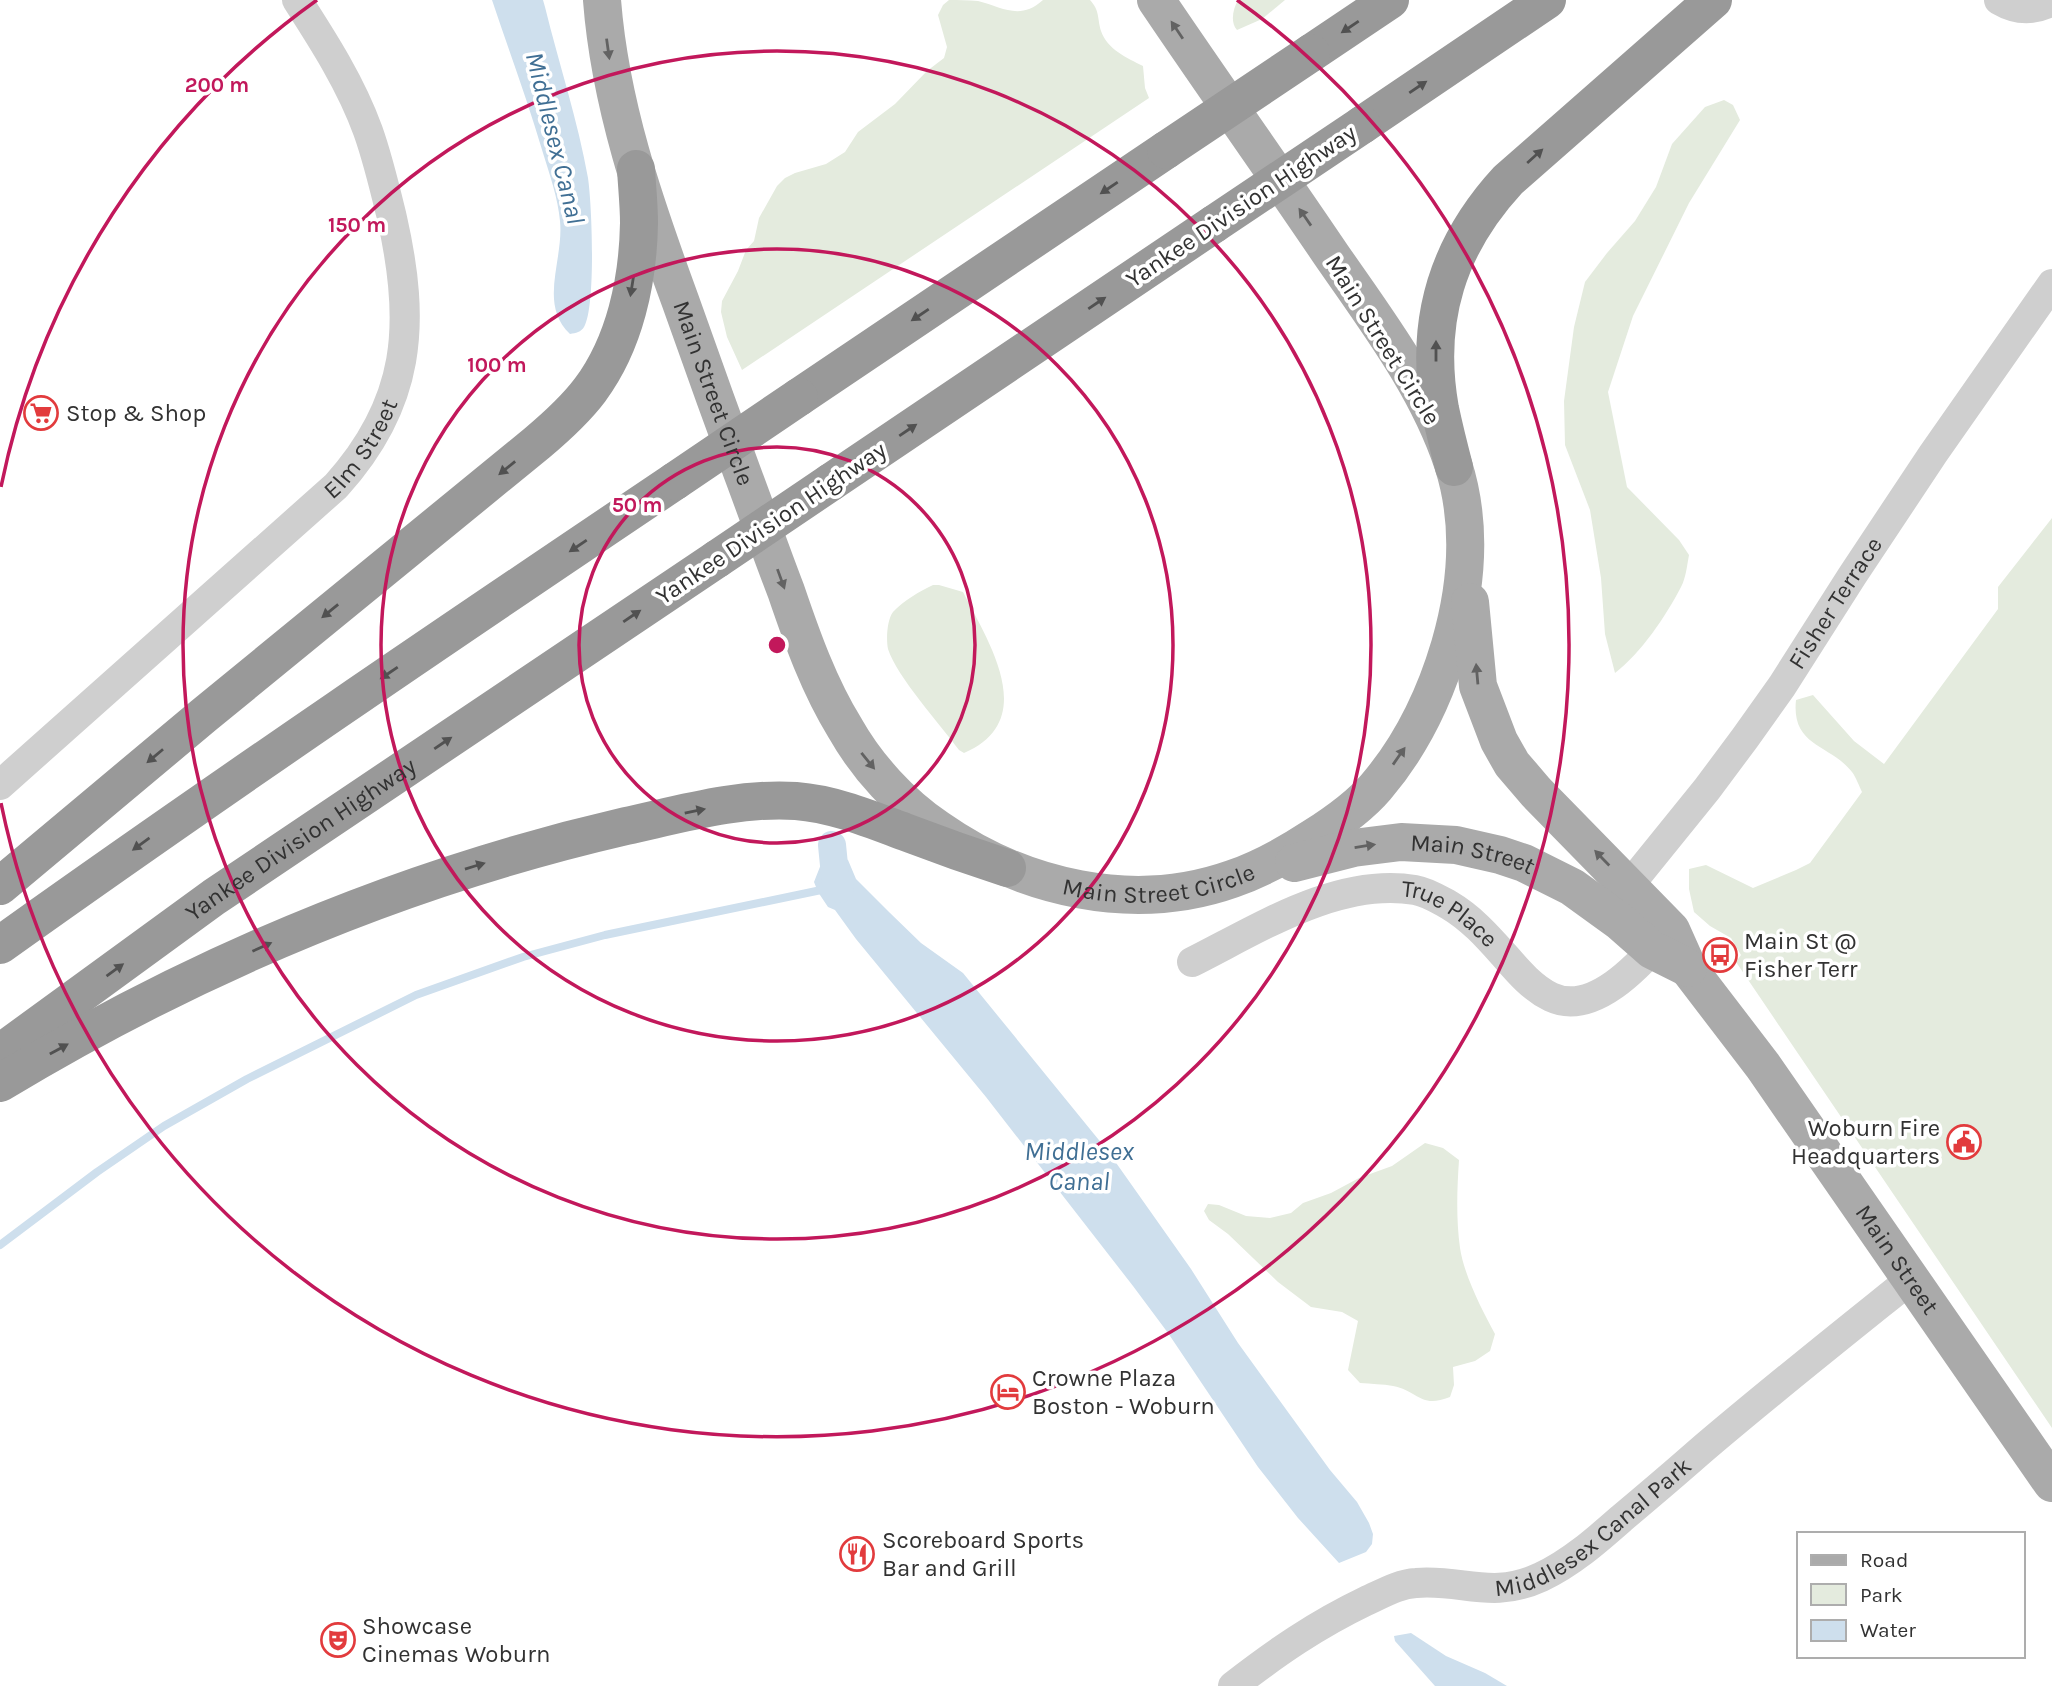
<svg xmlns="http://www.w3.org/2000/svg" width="2052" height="1686" font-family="Karla,sans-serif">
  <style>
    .green { fill: #e4ebde }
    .water { fill: #cedfed }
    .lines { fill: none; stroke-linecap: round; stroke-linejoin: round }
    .stream { stroke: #cedfed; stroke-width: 8 }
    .canal { stroke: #cedfed; stroke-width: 28 }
    .minor { stroke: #cfcfcf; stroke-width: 30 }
    .primary { stroke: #aaa; stroke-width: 38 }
    .motorway { stroke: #999; stroke-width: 38 }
    .motorway-bridge { stroke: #999; stroke-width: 38 }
    .oneway { fill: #515151 }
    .oneway2 { fill: #626262 }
    .ring { fill: none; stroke: #c2185b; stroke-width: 3.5 }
    .labels { text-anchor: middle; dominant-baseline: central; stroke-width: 7; stroke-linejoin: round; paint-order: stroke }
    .street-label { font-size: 24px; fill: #323232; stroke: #fff }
    .poi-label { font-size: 24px; fill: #323232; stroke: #fff; text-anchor: start }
    .water-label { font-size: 26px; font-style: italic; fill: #406f94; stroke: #fff }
    .centre { fill: #c2185b; stroke: #fff; stroke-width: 3.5 }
    .ring-label { font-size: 21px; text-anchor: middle; font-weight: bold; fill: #c2185b; stroke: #fff; stroke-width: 7; stroke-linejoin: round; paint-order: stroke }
  </style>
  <rect width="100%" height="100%" fill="#fff"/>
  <g class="green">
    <path d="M 949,0 C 958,0 969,0 978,1 C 1002,7 1020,21 1043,0 L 1090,0 C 1100,11 1097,17 1101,31 C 1107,49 1127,58 1143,66 L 1145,88 L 1149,98 L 742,370 L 727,337 L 721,312 L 722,301 L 738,271 L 746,250 L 754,241 L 759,218 L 777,186 L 785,178 L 795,173 L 826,164 L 845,152 L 858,132 L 895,104 L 927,71 L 944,58 L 947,47 L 938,15 L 943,5 Z"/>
    <path d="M 1238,0 L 1285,0 L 1262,19 L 1237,30 C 1230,22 1233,9 1238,0 Z"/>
    <path d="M 1724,100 L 1733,105 L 1740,120 L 1689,203 L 1633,316 L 1608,392 L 1627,487 L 1679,540 L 1689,555 C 1687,565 1686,578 1681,587 C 1666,616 1641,653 1615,673 L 1605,634 L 1601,578 L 1590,510 L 1565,445 L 1564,401 L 1574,327 L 1585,282 L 1607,253 L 1635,221 L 1656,187 L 1672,144 L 1705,107 Z"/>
    <path d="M 2052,518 L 2052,1428 L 1736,962 L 1741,955 L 1731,938 L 1710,926 L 1694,912 L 1689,889 L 1689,869 L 1706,865 L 1753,888 L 1796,870 L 1810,863 L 1862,792 C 1859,786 1856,777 1852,772 C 1830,744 1791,747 1796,700 L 1813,695 L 1854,741 L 1884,764 L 1998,609 L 1998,587 Z"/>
    <path d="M 933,585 L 939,585 L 963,592 C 989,643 1040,720 964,753 L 959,750 C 940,724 897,677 888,649 C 886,639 887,620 893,612 C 903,601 920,591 933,585 Z"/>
    <path d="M 1425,1143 L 1443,1148 L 1459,1160 C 1457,1189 1456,1219 1460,1248 C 1464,1275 1482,1310 1495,1334 L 1490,1351 L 1475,1361 L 1453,1367 L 1454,1385 L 1450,1397 C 1420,1409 1419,1391 1393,1386 C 1383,1384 1371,1384 1360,1383 L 1348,1370 L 1358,1321 L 1342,1312 L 1311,1307 L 1278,1282 L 1228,1234 L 1209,1220 L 1204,1211 L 1208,1204 L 1219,1205 L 1246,1216 L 1270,1218 L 1291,1213 L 1303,1203 L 1331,1193 L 1359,1178 L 1392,1166 Z"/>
  </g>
  <g class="water">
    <path d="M 492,0 L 543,0 L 545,7 C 559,64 578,121 588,178 C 592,204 596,307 584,327 C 581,332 576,333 570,334 C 538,304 564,260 560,221 C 558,198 550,176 543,153 C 528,102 509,51 492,0 Z"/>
    <polygon points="827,849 848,860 856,879 889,912 921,943 963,973 1107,1150 1191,1269 1238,1343 1330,1470 1357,1502 1369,1523 1373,1534 1372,1544 1366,1552 1339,1563 1298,1518 1258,1467 1168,1333 1133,1286 986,1097 856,939 835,910 828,907 818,892 814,882"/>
    <polygon points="1411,1633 1446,1656 1485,1673 1507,1686 1435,1686 1395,1641 1394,1636"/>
  </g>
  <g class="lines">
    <polyline class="stream" points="0,1245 97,1172 164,1126 247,1079 416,995 523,957 605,935 826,889"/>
    <polyline class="canal" points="832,845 836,885 840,889"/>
    <g class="minor">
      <path d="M 1999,0 C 2016,10 2034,11 2052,1"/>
      <path id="s1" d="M 0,785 L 336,486 C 411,403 416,324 392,218 C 385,189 378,159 368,131 C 351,84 324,42 297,0"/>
      <path id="s2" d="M 1614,904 L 1707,789 L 1745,738 L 1782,686 L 1852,576 L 1933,454 L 2052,284"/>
      <path id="s3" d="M 1192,962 C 1258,929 1338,877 1415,890 C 1427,892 1438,899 1449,905 C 1471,918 1487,936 1504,955 C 1517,970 1532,988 1551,997 C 1593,1017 1640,964 1665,936"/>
      <path id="s4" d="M 1233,1686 C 1277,1652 1316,1625 1366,1601 C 1382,1594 1398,1584 1416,1583 C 1464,1579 1491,1600 1541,1577 C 1571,1563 1597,1540 1622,1518 C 1647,1497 1673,1475 1698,1453 C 1768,1393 1840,1336 1911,1279"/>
    </g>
    <g class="primary">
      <path id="s5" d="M 602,0 C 610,104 644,202 680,300 C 700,357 721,415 742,472 C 757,512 771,552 786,591 C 802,638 819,686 845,728 C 867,767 901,804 938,829 C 1022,888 1133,914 1232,879 C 1261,869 1288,854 1314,837 C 1336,823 1359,807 1376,787 C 1411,746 1435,696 1450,645 C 1467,586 1472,523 1453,464 C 1428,388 1377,321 1332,256 C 1274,170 1214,86 1156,0"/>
      <path id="s6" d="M 1470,602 L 1478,686 L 1499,741 L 1512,764 L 1536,792 L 1671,930 L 1688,968 L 1763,1066 L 2052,1483"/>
      <path id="s7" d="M 1294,863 L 1353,848 L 1401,842 L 1456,845 L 1500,855 L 1524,863 L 1572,887 L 1619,921 L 1652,950 L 1688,968"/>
    </g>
    <g class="motorway">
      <polyline points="1311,53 1390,0"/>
      <polyline points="1362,125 1547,0"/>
      <polyline points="799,397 1166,150"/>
      <path d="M 1454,467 C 1449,448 1444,428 1440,409 C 1424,320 1448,245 1508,180 L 1713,0"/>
      <polyline points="831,482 1214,224"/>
      <path d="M 0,886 L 203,716 L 537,443 C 556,427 575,410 590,390 C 625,343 638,281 639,223 C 639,205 637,187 636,169"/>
      <path d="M 0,945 C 223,786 449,633 675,481"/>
      <path id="s8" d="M 0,1053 L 214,897 L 717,559"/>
      <path d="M 0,1083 C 194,966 405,877 626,826 C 681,814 740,797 796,801 C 834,804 870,819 905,832 C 939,845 973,857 1007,868"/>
    </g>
    <g class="motorway-bridge">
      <polyline points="1166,150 1311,53"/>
      <polyline points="1214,224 1362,125"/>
      <polyline points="675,481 799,397"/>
      <polyline points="717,559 831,482"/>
    </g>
  </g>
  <defs><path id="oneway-solid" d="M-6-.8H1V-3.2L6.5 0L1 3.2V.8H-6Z" transform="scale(1.75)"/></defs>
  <g class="oneway">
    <use href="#oneway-solid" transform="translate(1350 27) rotate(146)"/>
    <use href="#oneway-solid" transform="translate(1418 87) rotate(-34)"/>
    <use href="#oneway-solid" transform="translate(1535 156) rotate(-42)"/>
    <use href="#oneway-solid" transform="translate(1109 188) rotate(146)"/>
    <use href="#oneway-solid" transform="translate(632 286) rotate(99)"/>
    <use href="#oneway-solid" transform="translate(1097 303) rotate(-34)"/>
    <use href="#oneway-solid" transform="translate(920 315) rotate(146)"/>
    <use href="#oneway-solid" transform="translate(1436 351) rotate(-90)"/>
    <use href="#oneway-solid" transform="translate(908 430) rotate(-34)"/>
    <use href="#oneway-solid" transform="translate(507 468) rotate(141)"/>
    <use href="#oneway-solid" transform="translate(578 546) rotate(146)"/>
    <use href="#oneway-solid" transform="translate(330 611) rotate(141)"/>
    <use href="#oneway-solid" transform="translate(632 616) rotate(-34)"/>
    <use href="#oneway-solid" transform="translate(389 673) rotate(146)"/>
    <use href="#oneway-solid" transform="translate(443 743) rotate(-34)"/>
    <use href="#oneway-solid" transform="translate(155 756) rotate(140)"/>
    <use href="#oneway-solid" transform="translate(695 811) rotate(-12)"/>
    <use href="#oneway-solid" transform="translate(141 844) rotate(144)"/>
    <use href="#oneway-solid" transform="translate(475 866) rotate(-17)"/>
    <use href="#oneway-solid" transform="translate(262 947) rotate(-24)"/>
    <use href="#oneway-solid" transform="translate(115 970) rotate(-36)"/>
    <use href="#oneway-solid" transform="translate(59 1049) rotate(-29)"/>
  </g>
  <g class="oneway2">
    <use href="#oneway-solid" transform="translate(1177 30) rotate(-124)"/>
    <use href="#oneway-solid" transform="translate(608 49) rotate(82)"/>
    <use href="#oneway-solid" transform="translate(1305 217) rotate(-125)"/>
    <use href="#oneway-solid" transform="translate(781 579) rotate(70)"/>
    <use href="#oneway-solid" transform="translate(1477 674) rotate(-95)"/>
    <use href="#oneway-solid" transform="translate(1399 756) rotate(-55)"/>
    <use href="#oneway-solid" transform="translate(868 761) rotate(51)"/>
    <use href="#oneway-solid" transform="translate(1365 846) rotate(-9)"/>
    <use href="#oneway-solid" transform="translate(1602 858) rotate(-134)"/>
  </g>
  <g class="ring">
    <circle cx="777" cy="645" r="198"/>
    <circle cx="777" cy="645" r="396"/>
    <circle cx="777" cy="645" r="594"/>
    <path d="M1 487A792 792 0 0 1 317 0M1237 0A792 792 0 1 1 1 803"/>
  </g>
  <defs>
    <g id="supermarket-ring" transform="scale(1.75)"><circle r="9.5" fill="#fff" stroke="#e23b3d" stroke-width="1.5"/><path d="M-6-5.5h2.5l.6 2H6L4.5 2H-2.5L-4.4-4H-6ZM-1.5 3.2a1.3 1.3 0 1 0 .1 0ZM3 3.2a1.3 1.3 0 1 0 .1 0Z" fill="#e23b3d"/></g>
    <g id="bus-ring" transform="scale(1.75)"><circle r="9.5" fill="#fff" stroke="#e23b3d" stroke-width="1.5"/><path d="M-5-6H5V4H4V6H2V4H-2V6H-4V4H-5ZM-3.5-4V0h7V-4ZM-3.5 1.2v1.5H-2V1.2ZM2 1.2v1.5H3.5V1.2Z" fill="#e23b3d"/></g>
    <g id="civic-ring" transform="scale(1.75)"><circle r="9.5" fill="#fff" stroke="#e23b3d" stroke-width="1.5"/><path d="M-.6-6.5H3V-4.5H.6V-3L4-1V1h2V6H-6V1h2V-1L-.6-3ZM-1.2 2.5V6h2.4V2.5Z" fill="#e23b3d"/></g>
    <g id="hotel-ring" transform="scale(1.75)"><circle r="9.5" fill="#fff" stroke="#e23b3d" stroke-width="1.5"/><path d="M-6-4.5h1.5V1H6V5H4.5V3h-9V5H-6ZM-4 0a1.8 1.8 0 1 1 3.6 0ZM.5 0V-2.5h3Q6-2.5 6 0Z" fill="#e23b3d"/></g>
    <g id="restaurant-ring" transform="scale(1.75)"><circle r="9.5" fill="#fff" stroke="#e23b3d" stroke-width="1.5"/><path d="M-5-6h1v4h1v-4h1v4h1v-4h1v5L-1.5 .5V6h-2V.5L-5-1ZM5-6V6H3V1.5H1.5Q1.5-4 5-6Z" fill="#e23b3d"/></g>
    <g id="theatre-ring" transform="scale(1.75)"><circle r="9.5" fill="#fff" stroke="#e23b3d" stroke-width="1.5"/><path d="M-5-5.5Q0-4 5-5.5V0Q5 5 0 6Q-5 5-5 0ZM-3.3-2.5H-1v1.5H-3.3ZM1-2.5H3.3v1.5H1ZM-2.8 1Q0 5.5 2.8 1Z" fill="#e23b3d"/></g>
  </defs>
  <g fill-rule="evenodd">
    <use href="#supermarket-ring" x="41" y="413"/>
    <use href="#bus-ring" x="1720" y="955"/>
    <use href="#civic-ring" x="1964" y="1142"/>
    <use href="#hotel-ring" x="1008" y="1392"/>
    <use href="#restaurant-ring" x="857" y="1554"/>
    <use href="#theatre-ring" x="338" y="1640"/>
  </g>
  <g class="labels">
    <g class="street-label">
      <text transform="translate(1241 206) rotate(-34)">Yankee Division Highway</text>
      <text transform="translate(1383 340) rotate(58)">Main Street Circle</text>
      <text stroke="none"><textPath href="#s5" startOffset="410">Main Street Circle</textPath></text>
      <text stroke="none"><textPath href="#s1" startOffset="495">Elm Street</textPath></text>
      <text transform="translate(771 523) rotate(-34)">Yankee Division Highway</text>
      <text stroke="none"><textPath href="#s2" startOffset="374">Fisher Terrace</textPath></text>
      <text stroke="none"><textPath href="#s8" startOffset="369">Yankee Division Highway</textPath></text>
      <text stroke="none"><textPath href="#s7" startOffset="182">Main Street</textPath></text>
      <text stroke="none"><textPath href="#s5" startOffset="1144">Main Street Circle</textPath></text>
      <text stroke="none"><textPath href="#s3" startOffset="280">True Place</textPath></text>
      <text stroke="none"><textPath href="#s6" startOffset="800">Main Street</textPath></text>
      <text stroke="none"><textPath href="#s4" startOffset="408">Middlesex Canal Park</textPath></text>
    </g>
    <g class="poi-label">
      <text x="66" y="413">Stop &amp; Shop</text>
      <text x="1744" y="941">Main St @<tspan x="1744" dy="28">Fisher Terr</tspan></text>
      <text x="1940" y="1128" text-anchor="end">Woburn Fire<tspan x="1940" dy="28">Headquarters</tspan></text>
      <text x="1032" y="1378">Crowne Plaza<tspan x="1032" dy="28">Boston - Woburn</tspan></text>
      <text x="882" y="1540">Scoreboard Sports<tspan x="882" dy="28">Bar and Grill</tspan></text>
      <text x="362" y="1626">Showcase<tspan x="362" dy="28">Cinemas Woburn</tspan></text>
    </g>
    <g class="water-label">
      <text transform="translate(555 138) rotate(76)">Middlesex Canal</text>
      <text x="1079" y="1151">Middlesex<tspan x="1079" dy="30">Canal</tspan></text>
    </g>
  </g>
  <circle cx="777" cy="645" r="10" class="centre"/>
  <g class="ring-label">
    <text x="217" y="92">200 m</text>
    <text x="357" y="232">150 m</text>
    <text x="497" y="372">100 m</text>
    <text x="637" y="512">50 m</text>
  </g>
  <rect x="1797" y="1532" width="228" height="126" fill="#ffffff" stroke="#adadad" stroke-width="2"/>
  <rect x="1811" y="1555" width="35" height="10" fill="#aaaaaa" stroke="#adadad" stroke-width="2"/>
  <text x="1860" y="1567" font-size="21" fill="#323232">Road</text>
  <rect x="1811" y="1584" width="35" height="21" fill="#e4ebde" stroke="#adadad" stroke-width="2"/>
  <text x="1860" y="1602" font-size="21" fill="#323232">Park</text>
  <rect x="1811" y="1620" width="35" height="21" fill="#cedfed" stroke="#adadad" stroke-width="2"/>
  <text x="1860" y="1637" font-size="21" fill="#323232">Water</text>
</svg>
